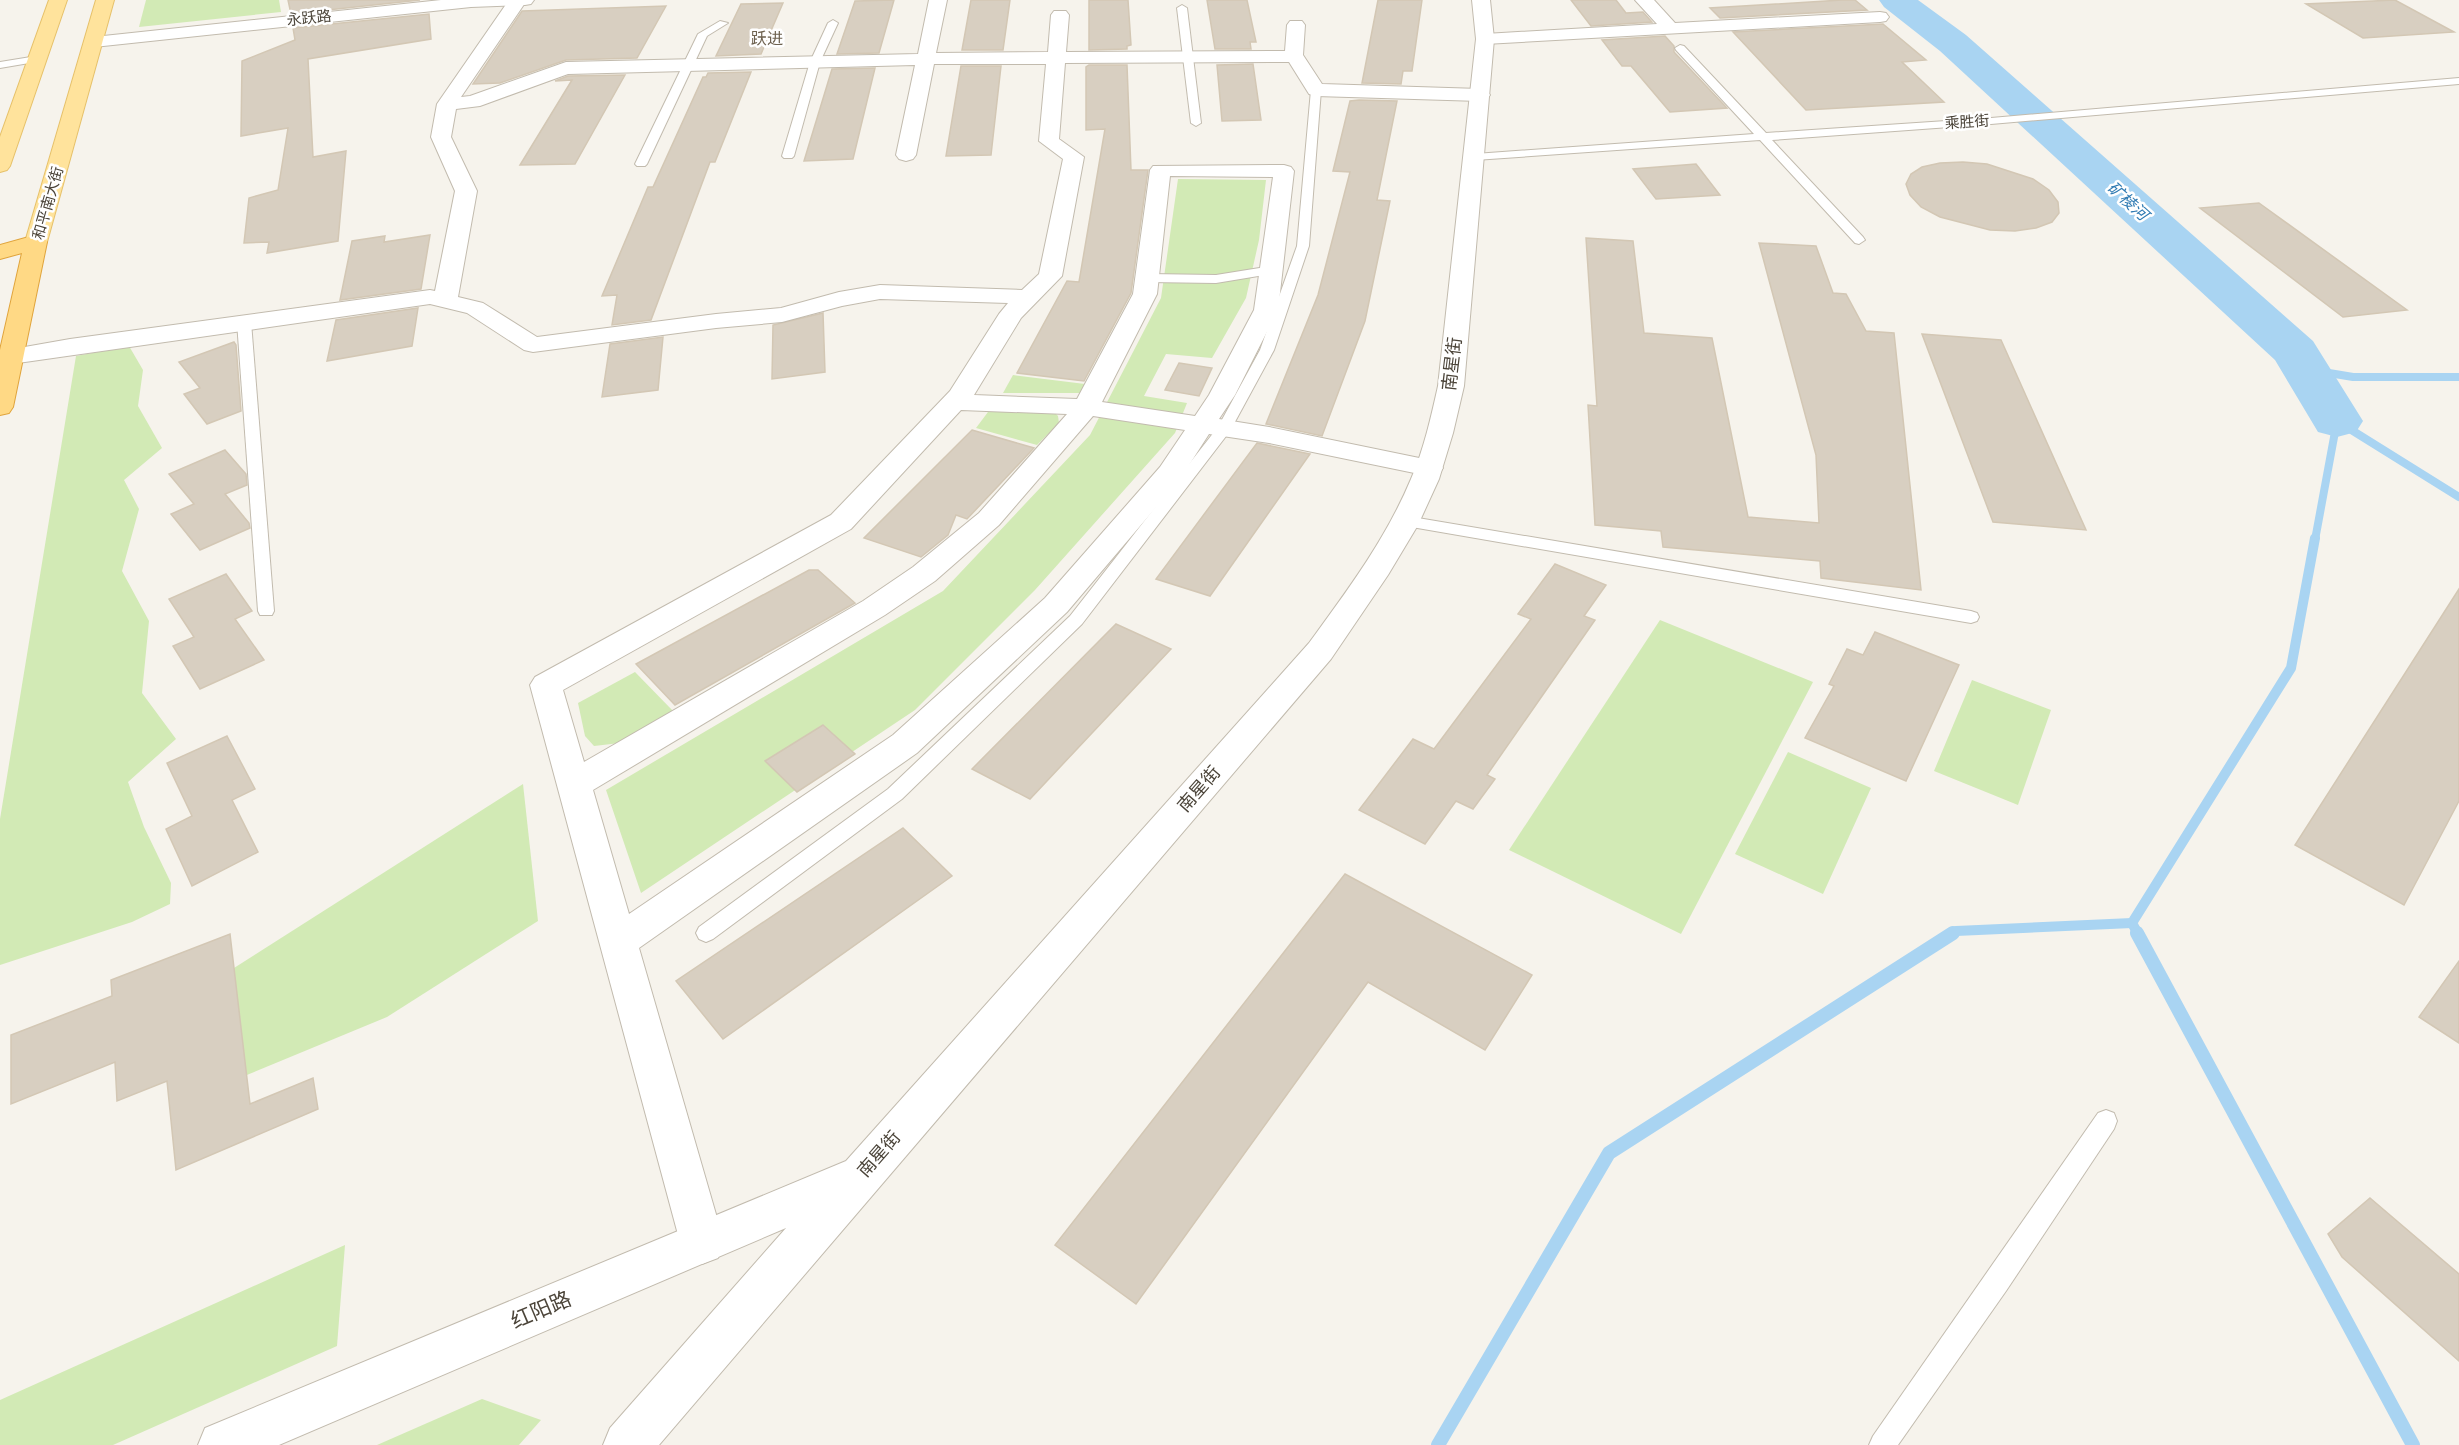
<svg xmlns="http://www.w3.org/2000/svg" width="2459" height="1445" font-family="'Fira Sans','Noto Sans SC',sans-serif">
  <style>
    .green { fill: #d2eab5 }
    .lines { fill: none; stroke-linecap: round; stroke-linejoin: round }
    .stream-far2 { stroke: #a9d4f2; stroke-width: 8 }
    .stream-far1 { stroke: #a9d4f2; stroke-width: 10 }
    .stream { stroke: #a9d4f2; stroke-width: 14 }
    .river { fill: #a9d4f2; fill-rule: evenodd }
    .building { fill: #d8cfc1; stroke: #d3c7b4; stroke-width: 1.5 }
    .service-casing { stroke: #c2bbae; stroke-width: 2 }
    .minor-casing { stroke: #c2bbae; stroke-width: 2 }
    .tertiary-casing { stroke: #c2bbae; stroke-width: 2 }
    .primary-casing { stroke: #e6c16a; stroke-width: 2 }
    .trunk-casing { stroke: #e0a43c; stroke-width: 2 }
    .service { fill: #fff; fill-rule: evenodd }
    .minor { fill: #fff; fill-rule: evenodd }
    .tertiary { fill: #fff; fill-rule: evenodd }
    .primary { fill: #ffe39c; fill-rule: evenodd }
    .trunk { fill: #ffd985; fill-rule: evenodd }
    .labels { text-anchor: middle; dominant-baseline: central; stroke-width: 5; stroke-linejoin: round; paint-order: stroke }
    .far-street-label { font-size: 15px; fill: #4b4439; stroke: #fff }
    .far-neighbourhood-label { font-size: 16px; fill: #6e6250; stroke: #fff }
    .far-water-label { font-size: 16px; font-style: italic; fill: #2e7ab2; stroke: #fff }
    .street-label { font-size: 18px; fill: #4b4439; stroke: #fff }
    .near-street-label { font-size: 21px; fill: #4b4439; stroke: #fff }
  </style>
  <rect width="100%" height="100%" fill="#f6f3ec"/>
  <g class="green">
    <polygon points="146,0 279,0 281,12 139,27"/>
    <polygon points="1178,179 1266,180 1259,240 1246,298 1212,358 1166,354 1144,396 1187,403 1175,433 1035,590 915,710 641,893 606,790 943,591 1090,435 1161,298"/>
    <polygon points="129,346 143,370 138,406 162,448 124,480 139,509 122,571 149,621 142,693 176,739 128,782 144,827 171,883 170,904 132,922 0,965 0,819 76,356"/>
    <polygon points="1013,375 1085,384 1081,393 1003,393"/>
    <polygon points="1053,411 1058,416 1059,423 1037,445 976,428 988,412"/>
    <polygon points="1660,620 1813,682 1681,934 1509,850"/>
    <polygon points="635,672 674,712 620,743 594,746 585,736 578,703"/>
    <polygon points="1972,680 2051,710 2018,805 1934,771"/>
    <polygon points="1788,752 1871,788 1823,894 1735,854"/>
    <polygon points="523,784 538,921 387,1017 225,1084 234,968"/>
    <polygon points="345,1245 337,1346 113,1445 0,1445 0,1400"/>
    <polygon points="482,1399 541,1420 519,1445 377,1445"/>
  </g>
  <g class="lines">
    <g class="stream-far2">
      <polyline points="2305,369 2353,377 2459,377"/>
      <polyline points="2315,540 2337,421 2459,497"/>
    </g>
    <g class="stream-far1">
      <polyline points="1951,934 1956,931 2132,923"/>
      <polyline points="2138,934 2132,923 2291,668 2315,538"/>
    </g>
    <g class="stream">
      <polyline points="2137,933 2413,1445"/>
      <polyline points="1438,1445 1609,1153 1953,933"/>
    </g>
    <polygon class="river" points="1879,0 1918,0 1966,35 2313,341 2363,421 2356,432 2337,437 2318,432 2275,360 1940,51 1884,7"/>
  </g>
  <g class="building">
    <polygon points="288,0 420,0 291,14"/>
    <polygon points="894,0 879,53 837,54 855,1"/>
    <polygon points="971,0 1010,0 1003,50 962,50"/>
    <polygon points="1089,0 1128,0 1131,45 1127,46 1127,49 1089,50"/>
    <polygon points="1207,0 1247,0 1256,42 1250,42 1251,49 1215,49"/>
    <polygon points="1378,0 1422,0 1412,71 1403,71 1401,84 1362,83"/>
    <polygon points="1571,0 1616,0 1626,13 1643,12 1652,22 1591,26"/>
    <polygon points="1842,0 1855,0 1867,10 1720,18 1710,8"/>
    <polygon points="2395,0 2454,32 2363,38 2306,4"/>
    <polygon points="783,3 761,54 716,56 741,4"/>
    <polygon points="666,6 637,58 566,60 500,83 473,84 522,11"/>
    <polygon points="429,14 431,39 308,59 313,157 346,151 338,241 267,253 269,242 244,243 249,198 278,190 288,128 241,136 242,61 295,40 293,28"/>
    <polygon points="1883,24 1926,60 1902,62 1944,102 1806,110 1733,32"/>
    <polygon points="1665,36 1674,46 1674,52 1727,108 1670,112 1631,66 1622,66 1602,40"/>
    <polygon points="1253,64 1261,120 1222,121 1217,65"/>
    <polygon points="1089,65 1127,65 1131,170 1148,170 1131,293 1084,381 1017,373 1067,281 1079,282 1105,129 1086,130 1086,67"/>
    <polygon points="961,66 1001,66 991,155 946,156"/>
    <polygon points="875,68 853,159 804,161 832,69"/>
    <polygon points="751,72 715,162 710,162 651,320 612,325 617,295 602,296 648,187 653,187 703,77 706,77 708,73"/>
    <polygon points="625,75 575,164 520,165 572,80 555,81 568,76"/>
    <polygon points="1359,100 1397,101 1377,200 1390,201 1365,321 1322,436 1266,424 1318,295 1350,172 1333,171 1350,101"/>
    <polygon points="1963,162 1987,164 2033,179 2049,190 2058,202 2059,213 2052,222 2036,228 2015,231 1990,230 1940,217 1921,207 1910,195 1906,184 1911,174 1922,167 1940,163"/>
    <polygon points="1696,164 1720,195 1656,199 1633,169"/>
    <polygon points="2259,203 2407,310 2343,317 2200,208"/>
    <polygon points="430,235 421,289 340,300 352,241 385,236 384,242"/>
    <polygon points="1586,238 1633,241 1644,333 1712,338 1748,517 1819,523 1816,455 1759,243 1816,246 1833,293 1846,294 1866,331 1894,333 1921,590 1821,578 1820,561 1663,547 1661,531 1595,525 1588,405 1597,406"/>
    <polygon points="418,308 412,346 327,361 336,320"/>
    <polygon points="823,313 825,372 772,379 773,325"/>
    <polygon points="1922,334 2001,340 2086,530 1993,522"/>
    <polygon points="663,337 658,390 602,397 610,344"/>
    <polygon points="234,342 236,345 241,411 207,424 184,394 200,388 179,362"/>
    <polygon points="1179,363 1212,368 1199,396 1165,390"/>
    <polygon points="972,430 1034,448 967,519 956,515 948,535 921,557 864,538"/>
    <polygon points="1257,443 1310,454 1210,596 1156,579"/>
    <polygon points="225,450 246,474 247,485 225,494 249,523 250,528 200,550 171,514 194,504 169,474"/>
    <polygon points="1555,564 1606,585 1584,616 1595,620 1487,775 1495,779 1473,809 1456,801 1425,844 1359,810 1413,739 1434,749 1531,619 1518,614"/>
    <polygon points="809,570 818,570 855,603 675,705 636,664"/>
    <polygon points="226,574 252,611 235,619 264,660 200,689 173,646 194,637 169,599"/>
    <polygon points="2459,589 2459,801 2404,905 2295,845"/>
    <polygon points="1116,624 1171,649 1030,799 972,769"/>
    <polygon points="1875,632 1959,665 1906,781 1805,738 1834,686 1829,684 1847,649 1863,655"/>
    <polygon points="823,725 855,754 797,792 765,761"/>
    <polygon points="227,736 255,789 232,800 258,852 192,886 166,829 192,816 167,763"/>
    <polygon points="903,828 952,876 723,1039 676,981"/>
    <polygon points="1345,874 1532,975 1485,1050 1368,982 1136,1304 1055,1245"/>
    <polygon points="230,934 250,1104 313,1078 318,1109 176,1170 167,1081 117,1101 115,1062 11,1104 11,1035 112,996 111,980"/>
    <polygon points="2459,961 2459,1043 2419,1017"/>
    <polygon points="2370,1198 2459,1274 2459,1361 2342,1257 2328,1234"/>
  </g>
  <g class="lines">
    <g class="service-casing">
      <g id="service">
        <polygon points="1182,5 1187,8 1201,123 1196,126 1191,123 1177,8"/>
        <polygon points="833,20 838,23 820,62 794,156 792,158 784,158 782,156 810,62 828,23"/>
        <polygon points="720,21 728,23 707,36 647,164 645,166 637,166 635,164 698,34"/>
        <polygon points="1680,45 1684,46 1766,133 1991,118 2459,78 2459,84 1991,124 1772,140 1863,237 1865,240 1859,244 1855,243 1760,140 1475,160 1469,157 1475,154 1754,134 1676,50 1675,48"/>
        <polygon points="37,56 41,57 41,61 0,68 0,62"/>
        <polygon points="1316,87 1321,90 1309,246 1274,350 1230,431 1082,624 902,799 713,939 706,942 699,939 696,933 699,927 888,789 1070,616 1218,427 1260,350 1297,246 1311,90"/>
        <polygon points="1272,266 1276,267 1278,270 1276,273 1216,283 1148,282 1142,278 1148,274 1216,275"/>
        <polygon points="244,318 251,322 274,611 272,615 260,615 258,611 237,322"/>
        <polygon points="1406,516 1971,611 1977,613 1979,617 1977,621 1971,623 1400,525 1398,521"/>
        <polygon points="2106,1110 2114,1113 2117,1121 2114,1129 2006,1291 1898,1445 1869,1445 1873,1436 2098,1113"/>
      </g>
    </g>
    <g class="minor-casing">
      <g id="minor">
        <path d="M 509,0 L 527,0 L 461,97 L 470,96 L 566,62 L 918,54 L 929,0 L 947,0 L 936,53 L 1048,52 L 1051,15 L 1054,11 L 1066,11 L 1069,15 L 1066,52 L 1285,51 L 1287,25 L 1290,21 L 1302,21 L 1305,25 L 1303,55 L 1322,84 L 1480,89 L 1487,91 L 1490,95 L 1487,99 L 1480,101 L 1316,96 L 1309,94 L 1289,62 L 1065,63 L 1059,139 L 1084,157 L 1062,276 L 1021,318 L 974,395 L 1077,399 L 1133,294 L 1150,170 L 1153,166 L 1284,165 L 1291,167 L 1294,171 L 1278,310 L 1235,395 L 1219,419 L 1269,427 L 1429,460 L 1439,462 L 1443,468 L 1439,474 L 1429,476 L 1269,443 L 1209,434 L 1180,479 L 1067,612 L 917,753 L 639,948 L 724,1242 L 718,1258 L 702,1264 L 686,1258 L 680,1242 L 530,685 L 535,677 L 831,515 L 950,391 L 999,314 L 1008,303 L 880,299 L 842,306 L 782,322 L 716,328 L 533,352 L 524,350 L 467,313 L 430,304 L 11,364 L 2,361 L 0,358 L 2,351 L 70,339 L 430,290 L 435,291 L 455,191 L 431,137 L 437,104 ZM 934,64 L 1046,64 L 1039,141 L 1063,159 L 1039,274 L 1022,290 L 880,285 L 839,292 L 781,308 L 716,314 L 537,337 L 483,303 L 458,297 L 477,191 L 451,137 L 456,109 L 480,106 L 568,74 L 915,65 L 896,155 L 899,159 L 906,161 L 913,159 L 916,155 ZM 1170,176 L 1273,177 L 1254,310 L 1209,395 L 1195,416 L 1102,402 L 1157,294 ZM 961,410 L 1067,414 L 979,513 L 913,567 L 863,601 L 584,762 L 563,690 L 851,529 ZM 1093,416 L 1185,430 L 1160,467 L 1045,598 L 893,735 L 629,914 L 593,790 L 885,615 L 935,581 L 999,525 Z"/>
        <polygon points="1635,0 1654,0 1675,23 1880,12 1886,13 1889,17 1886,21 1880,22 1485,44 1479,43 1476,39 1479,35 1485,34 1657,24"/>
      </g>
    </g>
    <g class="tertiary-casing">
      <g id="tertiary">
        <polygon points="441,0 534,0 531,4 525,5 471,7 94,47 88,46 85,42 88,38 94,37"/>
        <path d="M 1472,0 L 1490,0 L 1494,39 L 1464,386 L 1453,433 L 1439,479 L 1418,525 L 1388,575 L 1331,659 L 659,1445 L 603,1445 L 610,1428 L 786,1228 L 279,1445 L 198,1445 L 205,1428 L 846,1161 L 1309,643 C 1347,591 1386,539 1411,479 C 1424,449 1431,417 1438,386 L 1476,39 Z"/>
      </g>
    </g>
    <g class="primary-casing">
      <g id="primary">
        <polygon points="49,0 67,0 10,166 7,170 0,172 0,137"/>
        <polygon points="96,0 114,0 47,242 44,247 36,249 28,247 25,242"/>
      </g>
    </g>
    <g class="trunk-casing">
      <polygon id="trunk" points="36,235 44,237 47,242 13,407 9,413 0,415 0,350 22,253 0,259 0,245"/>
    </g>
    <use href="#service" class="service"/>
    <use href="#minor" class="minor"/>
    <use href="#tertiary" class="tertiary"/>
    <use href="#primary" class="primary"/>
    <use href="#trunk" class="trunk"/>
  </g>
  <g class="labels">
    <g class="far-street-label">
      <text transform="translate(309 18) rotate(-6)">永跃路</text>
      <text transform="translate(1967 122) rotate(-4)">乘胜街</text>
      <text transform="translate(48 203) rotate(-74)">和平南大街</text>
    </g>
    <g class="far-neighbourhood-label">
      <text x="767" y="38">跃进</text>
    </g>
    <g class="far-water-label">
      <text transform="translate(2128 201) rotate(42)">矿棱河</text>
    </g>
    <g class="street-label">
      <text transform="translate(1452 364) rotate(-83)">南星街</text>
      <text transform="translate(1199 789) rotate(-49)">南星街</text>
      <text transform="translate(879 1154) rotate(-49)">南星街</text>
    </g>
    <g class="near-street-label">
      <text transform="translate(541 1310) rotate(-23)">红阳路</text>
    </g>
  </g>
</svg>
